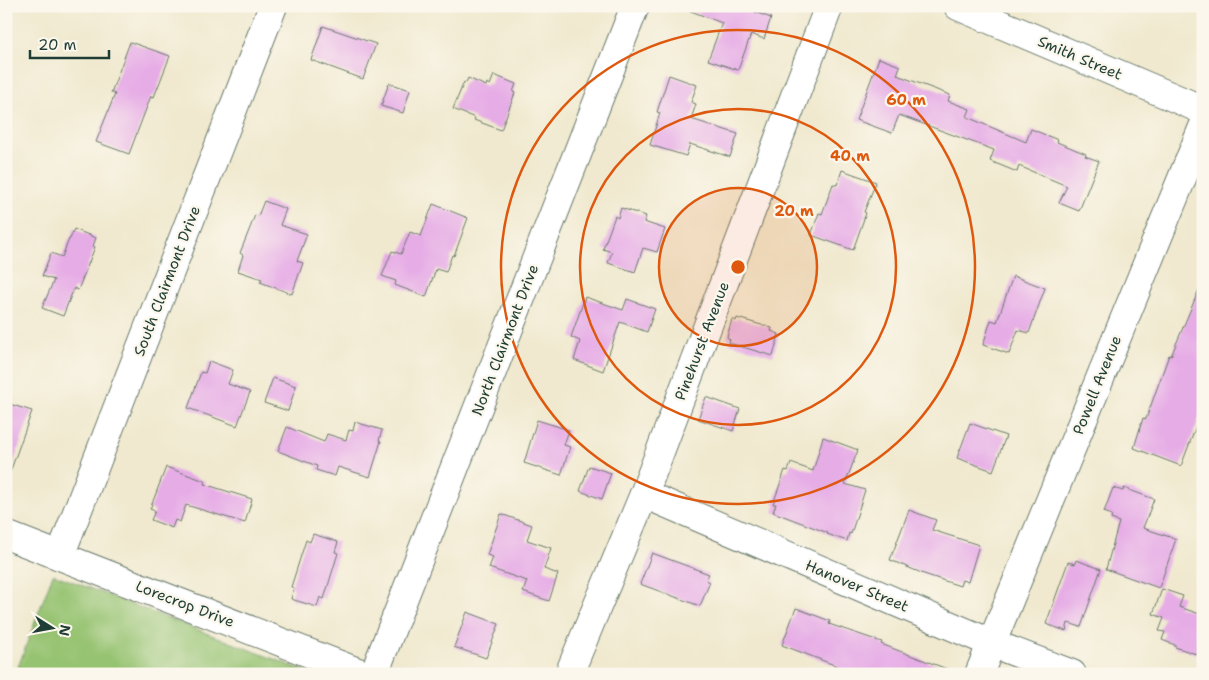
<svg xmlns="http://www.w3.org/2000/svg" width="1209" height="680" font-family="'Shantell Sans',sans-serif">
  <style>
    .green { fill: #96c371; stroke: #5a8052 }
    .building { fill: #e6ace6 }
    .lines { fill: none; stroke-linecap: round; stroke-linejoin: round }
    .minor-casing { stroke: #68796a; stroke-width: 30 }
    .minor { stroke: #fff; stroke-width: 28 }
    .ring { fill: none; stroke: #de580e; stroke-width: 2.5 }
    .labels { text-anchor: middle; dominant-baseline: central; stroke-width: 4.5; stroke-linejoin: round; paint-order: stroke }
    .street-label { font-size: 15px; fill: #1f3d34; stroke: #fbf7ec }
    .centre { fill: #de580e; stroke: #fbf7ec; stroke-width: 2.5 }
    .ring-label { font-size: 15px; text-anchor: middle; font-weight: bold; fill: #de580e; stroke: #fbf7ec; stroke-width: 4.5; stroke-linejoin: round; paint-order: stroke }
  </style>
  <rect width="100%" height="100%" fill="#fbf7ec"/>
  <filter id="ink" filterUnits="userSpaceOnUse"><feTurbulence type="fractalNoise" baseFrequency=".02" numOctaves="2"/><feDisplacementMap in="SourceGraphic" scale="10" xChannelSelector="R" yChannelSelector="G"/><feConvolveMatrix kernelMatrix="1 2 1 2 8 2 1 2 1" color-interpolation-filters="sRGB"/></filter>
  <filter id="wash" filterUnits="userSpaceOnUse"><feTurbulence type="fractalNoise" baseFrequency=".0096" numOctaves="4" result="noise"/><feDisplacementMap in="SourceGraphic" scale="20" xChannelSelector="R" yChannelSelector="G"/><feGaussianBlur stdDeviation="1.12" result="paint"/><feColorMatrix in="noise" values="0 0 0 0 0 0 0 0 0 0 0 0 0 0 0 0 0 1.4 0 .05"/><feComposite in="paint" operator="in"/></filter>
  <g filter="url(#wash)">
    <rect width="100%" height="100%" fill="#f0e9cf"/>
    <polygon class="green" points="53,574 313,674 35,674 18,667"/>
    <g id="blocks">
      <g class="building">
        <polygon points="683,6 757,6 755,12 771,18 764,39 751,34 738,70 708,60 722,23 683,8"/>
        <polygon points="323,26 376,44 363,79 311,60"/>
        <polygon points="130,42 170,56 154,97 151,96 129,154 96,142 115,94 111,93"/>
        <polygon points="879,58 900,66 897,75 950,95 948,101 970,109 967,117 1026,142 1031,129 1058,140 1057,142 1086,154 1085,156 1099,161 1079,211 1059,203 1067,186 1019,166 1017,172 990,161 994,150 899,115 892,133 856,120"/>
        <polygon points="494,75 516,84 513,92 515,93 501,130 474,120 475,118 453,109 464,82 466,83 468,78 486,86 487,83 490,85"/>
        <polygon points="669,75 697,85 691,102 696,104 691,119 738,134 730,157 690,144 686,156 650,145 660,113 657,112"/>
        <polygon points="389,83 410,90 403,113 381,106"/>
        <polygon points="842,170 876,182 864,212 866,213 853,250 811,235 819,213 822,214 833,184 837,185"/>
        <polygon points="264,201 286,209 280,225 307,234 297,261 303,263 292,294 260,282 262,279 238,271 243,255 240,253 250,228 255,215 258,216"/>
        <polygon points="433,204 468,218 454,256 452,255 446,272 436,269 426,297 395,285 396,281 382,276 392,251 401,254 410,232 421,236"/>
        <polygon points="621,208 646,216 644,222 665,229 657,252 643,248 635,272 608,263 612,252 603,249 615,216 618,218"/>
        <polygon points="74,229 96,238 93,246 95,247 78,290 74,288 63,316 42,308 54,280 42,276 51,253 62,257 69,239 70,239"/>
        <polygon points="1013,276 1045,288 1029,333 1018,330 1009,354 983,345 991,320 997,322"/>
        <polygon points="1203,280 1203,408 1181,466 1134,448 1143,418 1146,419 1169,355 1171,356"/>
        <polygon points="585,297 623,310 627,299 655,309 647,332 620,322 603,371 574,360 580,341 571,337"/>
        <polygon points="737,318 772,328 771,331 779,334 773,356 729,343 730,340 727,337 732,319 736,321"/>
        <polygon points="209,361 233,370 228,384 250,392 237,426 188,408 201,372 205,373"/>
        <polygon points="273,378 296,386 288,411 264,403"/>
        <polygon points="706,397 740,409 733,431 698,419"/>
        <polygon points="6,403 32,411 9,475 6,474"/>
        <polygon points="537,420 569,430 564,445 570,447 561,475 524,463"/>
        <polygon points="355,422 382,430 379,441 381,441 370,477 338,467 335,476 316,470 317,466 278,451 287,427 324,442 327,434 346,440 349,430 353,431"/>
        <polygon points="970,423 1006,436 993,471 957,458"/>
        <polygon points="823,437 858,450 845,484 865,490 851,534 849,533 847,541 827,534 828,533 773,512 776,504 773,504 785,470 788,471 791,463 813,471"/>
        <polygon points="589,466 611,473 602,499 580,491"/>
        <polygon points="166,467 205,481 204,484 252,499 245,523 186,505 180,522 175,520 172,528 151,520 155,511 150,509"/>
        <polygon points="1113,488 1123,491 1124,488 1154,499 1143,528 1176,539 1159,588 1106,569 1119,522 1111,519 1112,515 1104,512"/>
        <polygon points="909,510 936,520 932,530 979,545 968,582 962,580 960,586 924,574 890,560"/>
        <polygon points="501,514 532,525 527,540 551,548 544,569 558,574 549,601 523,592 527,581 489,568 493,557 487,555"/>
        <polygon points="313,534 338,542 335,552 338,553 324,599 320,597 317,607 291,599 294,588 291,587 306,540 310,542"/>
        <polygon points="652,553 709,574 706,580 710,582 700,606 640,584"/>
        <polygon points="1076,560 1101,569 1081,627 1068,623 1066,631 1046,624 1068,562 1075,564"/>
        <polygon points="1162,589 1183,596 1179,607 1203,615 1203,634 1196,654 1175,647 1175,645 1162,640 1165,632 1159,631 1164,618 1153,614"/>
        <polygon points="796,608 830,621 829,624 882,642 881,644 955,672 955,674 853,674 837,668 837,666 782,645"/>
        <polygon points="467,612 499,624 486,658 454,647"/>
      </g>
    </g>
  </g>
  <g filter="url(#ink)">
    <use href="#blocks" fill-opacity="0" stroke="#68796a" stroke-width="1"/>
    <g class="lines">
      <g class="minor-casing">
        <g id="minor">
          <polyline points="958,6 1203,110"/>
          <polyline points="644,494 991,643 1072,674"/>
          <polyline points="6,535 363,674"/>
          <polyline points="60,556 273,6"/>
          <polyline points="374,674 635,6"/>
          <polyline points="569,674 644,494 829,6"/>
          <polyline points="979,674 1203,127"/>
        </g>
      </g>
      <use href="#minor" class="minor"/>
    </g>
  </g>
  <circle cx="738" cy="267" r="79" fill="#de580e" fill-opacity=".12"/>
  <g class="ring">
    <circle cx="738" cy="267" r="79"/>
    <circle cx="738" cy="267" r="158"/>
    <circle cx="738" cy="267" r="237"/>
  </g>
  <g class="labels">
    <g class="street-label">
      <text transform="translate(1080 58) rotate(23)">Smith Street</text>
      <text transform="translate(167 281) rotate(-69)">South Clairmont Drive</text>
      <text transform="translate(505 340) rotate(-69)">North Clairmont Drive</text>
      <text transform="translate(702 341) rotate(-69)">Pinehurst Avenue</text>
      <text transform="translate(1097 385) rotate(-68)">Powell Avenue</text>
      <text transform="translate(857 586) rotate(23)">Hanover Street</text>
      <text transform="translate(185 604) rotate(21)">Lorecrop Drive</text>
    </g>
  </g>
  <circle cx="738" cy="267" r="8" class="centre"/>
  <g class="ring-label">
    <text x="906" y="105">60 m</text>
    <text x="850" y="161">40 m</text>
    <text x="794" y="216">20 m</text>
  </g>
  <rect width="1209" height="680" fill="none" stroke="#fbf7ec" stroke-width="25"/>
  <g transform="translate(52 628) rotate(101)" stroke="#fbf7ec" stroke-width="4" paint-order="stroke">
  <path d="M0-4L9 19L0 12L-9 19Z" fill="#1f3d34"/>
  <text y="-8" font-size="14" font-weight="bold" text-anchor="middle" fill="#1f3d34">N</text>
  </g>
  <path d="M30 50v8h79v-8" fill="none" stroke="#1f3d34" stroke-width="2.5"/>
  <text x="38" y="50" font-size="15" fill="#1f3d34" stroke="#fbf7ec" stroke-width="4" paint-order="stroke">20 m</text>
</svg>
